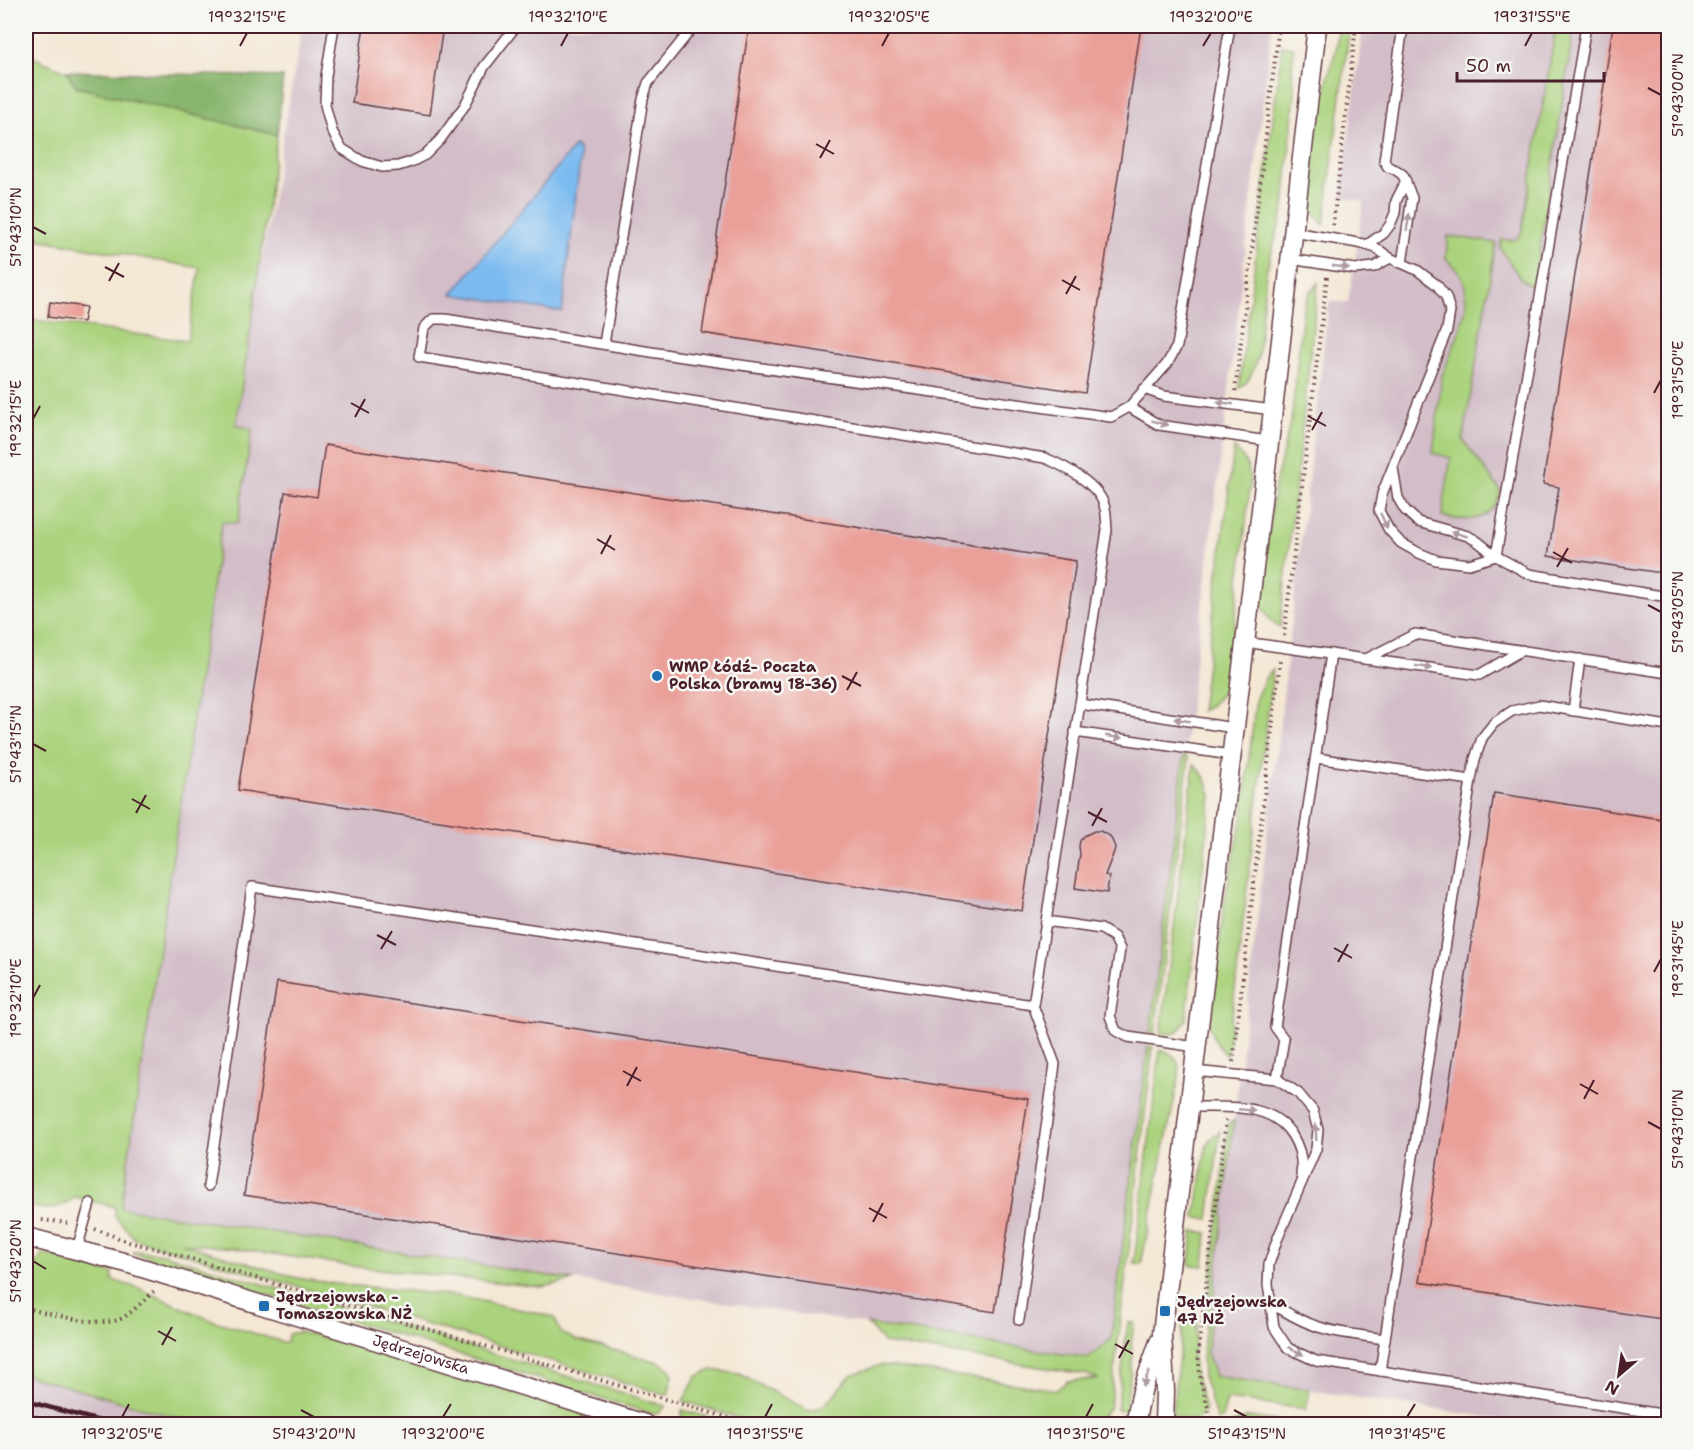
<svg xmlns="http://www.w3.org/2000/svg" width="1694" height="1450" font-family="'Shantell Sans',sans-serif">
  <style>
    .industrial { fill: #d2bdc8 }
    .green { fill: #abd37e; stroke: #7a7954; stroke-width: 1.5 }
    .forest { fill: #88b56d; stroke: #696a4c; stroke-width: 1.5 }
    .water { fill: #7cbbf0; stroke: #636d8e; stroke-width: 1.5 }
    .building { fill: #ea9f98 }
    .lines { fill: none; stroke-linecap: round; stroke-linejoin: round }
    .service-casing { stroke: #643d44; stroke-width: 12 }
    .minor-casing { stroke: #643d44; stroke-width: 21 }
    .path { stroke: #643d44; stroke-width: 4; stroke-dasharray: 1.5 4.5; stroke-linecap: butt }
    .service { stroke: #fff; stroke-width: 9 }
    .minor { stroke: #fff; stroke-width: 18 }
    .rail { stroke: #4a1f2b; stroke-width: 4.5 }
    .oneway { fill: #ae9aa0 }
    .ticks { fill: none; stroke: #4a1f2b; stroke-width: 2 }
    .poi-dot { fill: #1f6fb2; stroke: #f6f6f2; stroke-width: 2 }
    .labels { text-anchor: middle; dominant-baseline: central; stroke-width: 5; stroke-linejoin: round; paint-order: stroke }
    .poi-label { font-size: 15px; font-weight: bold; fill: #4a1f2b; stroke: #f6f6f2; text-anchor: start }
    .street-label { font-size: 15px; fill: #4a1f2b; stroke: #f6f6f2 }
    .neatline { fill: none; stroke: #4a1f2b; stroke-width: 2 }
    .ticks-label { font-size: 15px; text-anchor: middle; fill: #4a1f2b }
  </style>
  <rect width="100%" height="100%" fill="#f6f6f2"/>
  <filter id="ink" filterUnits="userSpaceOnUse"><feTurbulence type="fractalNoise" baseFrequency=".0167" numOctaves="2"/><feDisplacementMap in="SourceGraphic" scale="12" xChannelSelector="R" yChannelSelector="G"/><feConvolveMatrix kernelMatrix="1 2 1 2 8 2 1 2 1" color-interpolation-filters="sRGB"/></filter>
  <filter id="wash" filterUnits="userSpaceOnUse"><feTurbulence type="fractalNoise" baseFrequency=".008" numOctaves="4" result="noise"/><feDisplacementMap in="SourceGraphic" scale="24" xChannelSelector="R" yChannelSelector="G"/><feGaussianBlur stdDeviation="1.35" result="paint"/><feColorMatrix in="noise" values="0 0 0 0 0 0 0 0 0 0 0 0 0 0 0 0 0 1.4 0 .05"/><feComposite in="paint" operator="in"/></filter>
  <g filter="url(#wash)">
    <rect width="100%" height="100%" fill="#f4e7d4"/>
    <g class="industrial">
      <polygon points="302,26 1272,26 1220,464 1111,1339 1089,1358 575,1280 121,1209 222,522 237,523 252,429 236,425 253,313"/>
      <polygon points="1363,26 1668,26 1668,1424 1532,1424 1215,1376 1207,1352 1329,301 1348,303 1364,201 1341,197"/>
      <polygon points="26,1375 124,1403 200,1424 26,1424"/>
    </g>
    <g class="green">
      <polygon points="1339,26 1350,26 1324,225 1313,212 1310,198 1309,179 1319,110 1336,49"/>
      <path d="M 1556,26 L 1574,26 L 1536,276 L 1534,283 L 1529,285 L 1520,278 L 1500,248 L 1502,239 C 1512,241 1519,241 1522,230 Z"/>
      <polygon points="1282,46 1294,47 1292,69 1295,92 1284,208 1266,272 1258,356 1253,371 1247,382 1239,388"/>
      <path d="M 26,52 L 30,56 L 66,71 L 77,87 L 277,135 L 253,313 L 236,425 L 252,429 L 238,523 L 222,522 L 121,1208 L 575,1280 L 541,1287 L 351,1266 L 233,1248 L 181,1243 L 297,1278 L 337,1284 L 459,1296 L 554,1317 L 561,1333 L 576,1340 L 659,1362 L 669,1368 L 673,1375 L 668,1395 L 135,1239 L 115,1216 L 115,1207 L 75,1197 C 57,1211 47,1211 26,1205 L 26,319 L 187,341 L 200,268 L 26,237 Z"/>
      <path d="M 1448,236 L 1496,243 L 1463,440 L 1498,487 L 1501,493 C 1498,498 1496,503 1494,507 C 1482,523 1459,521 1442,516 L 1451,458 L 1433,453 L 1442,376 L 1460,330 L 1466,307 L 1465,285 L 1458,270 L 1446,259 Z"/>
      <path d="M 1318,283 L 1280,628 C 1268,621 1265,613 1260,601 L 1274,489 L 1292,415 L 1303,309 L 1310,292 Z"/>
      <path d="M 1234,448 C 1246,459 1251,470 1250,486 L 1229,675 C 1225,692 1216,703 1201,711 Z"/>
      <path d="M 1273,670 L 1227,1056 C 1217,1046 1212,1038 1209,1024 L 1225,897 L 1242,820 L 1256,698 L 1266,677 Z"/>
      <polygon points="1184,754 1188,758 1188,764 1155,1033 1150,1033"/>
      <path d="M 1194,764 C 1204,774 1208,782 1211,796 L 1186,1020 L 1178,1032 L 1172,1034 L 1161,1033 Z"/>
      <polygon points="1148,1046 1153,1047 1110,1407 1098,1421 1066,1424 766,1424 745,1420 683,1401 697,1376 712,1370 739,1374 809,1411 825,1405 851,1375 881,1365 1057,1390 1067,1381 1099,1379 1085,1374 884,1343 867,1324 1089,1358 1111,1339"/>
      <path d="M 1160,1050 C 1175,1052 1180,1061 1179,1076 L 1141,1264 L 1134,1263 Z"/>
      <polygon points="1234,1121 1207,1352 1215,1376 1310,1390 1306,1409 1227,1399 1222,1418 1217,1420 1203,1376 1202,1357 1229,1123"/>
      <polygon points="1220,1131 1209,1219 1195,1218 1206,1147 1210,1139"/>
      <polygon points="1193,1231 1207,1233 1204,1266 1190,1265"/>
      <polygon points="135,1251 163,1254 666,1406 658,1414 649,1413 133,1253"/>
      <polygon points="44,1254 113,1273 112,1280 138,1288 208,1319 286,1343 289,1334 299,1332 319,1336 624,1424 200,1424 26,1375 26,1263 37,1262"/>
      <polygon points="1128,1322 1134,1323 1131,1344 1133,1356 1125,1411 1117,1410"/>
      <polygon points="1183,1323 1197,1324 1193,1359 1195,1373 1205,1409 1200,1417 1196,1420 1172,1415"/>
      <polygon points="682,1410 734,1424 686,1424 682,1419"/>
      <polygon points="1249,1417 1294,1424 1231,1424"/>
    </g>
    <polygon class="forest" points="66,71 283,77 277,135 77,87"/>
    <polygon class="water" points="575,146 579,151 580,160 562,312 452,294"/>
    <g id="blocks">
      <g class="building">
        <polygon points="364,26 443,26 430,115 352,103"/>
        <polygon points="749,26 1141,26 1085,393 702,333"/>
        <polygon points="1613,26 1668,26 1668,574 1548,556 1559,487 1543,484"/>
        <polygon points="50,302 86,307 83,322 48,317"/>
        <polygon points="325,445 1076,561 1022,911 238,790 285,492 317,497"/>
        <polygon points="1494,793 1668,820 1668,1320 1419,1282"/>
        <polygon points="1094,831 1100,831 1110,836 1115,847 1114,852 1105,875 1109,876 1107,893 1075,888 1080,854 1079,846 1080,841 1084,836"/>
        <polygon points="277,982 1028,1099 995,1312 244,1195"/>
      </g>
    </g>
  </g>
  <g filter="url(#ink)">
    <use href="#blocks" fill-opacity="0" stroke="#643d44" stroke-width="1.5"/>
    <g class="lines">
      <g class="service-casing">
        <g id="service">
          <polyline points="334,26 326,76 325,105 332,131 341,148 362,161 382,167 398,166 411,162 425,155 440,140 465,105 484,67 516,26"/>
          <polyline points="1293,232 1364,244 1376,248 1390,258 1417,270 1437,285 1446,297 1450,311 1447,330 1382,494 1379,511 1389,530 1401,543 1419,553 1436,560 1469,564 1496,556"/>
          <polyline points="1367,245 1384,233 1390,225 1395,213 1396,201 1406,181"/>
          <polyline points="1290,259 1355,269 1374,267 1390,258"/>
          <polyline points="1402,263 1412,198 1403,175 1396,170 1388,167 1384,161 1403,26"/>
          <polyline points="604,344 643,99 648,83 694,26"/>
          <polyline points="1144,389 1164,396 1273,410"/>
          <polyline points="1129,407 1159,425 1268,441"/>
          <polyline points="1393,468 1398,498 1405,510 1418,522 1468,536 1477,541 1496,556 1529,574 1668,597"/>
          <polyline points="1496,556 1586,26"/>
          <polyline points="1244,642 1479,675 1522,650"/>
          <polyline points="1366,659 1415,634 1668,673"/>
          <polyline points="1080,704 1234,728"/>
          <polyline points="1573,711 1580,659"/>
          <polyline points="1075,732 1231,755"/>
          <polyline points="1316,758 1471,780"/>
          <polyline points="1046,921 1101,929 1114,937 1120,949 1110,1016 1116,1031 1128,1037 1196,1047"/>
          <polyline points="1193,1071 1277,1079 1298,1093 1313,1111 1318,1130 1316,1149 1277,1240 1269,1264 1268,1284 1274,1327 1288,1348 1316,1361 1668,1415"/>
          <polyline points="1277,1079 1284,1039 1275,1027 1331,654"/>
          <path d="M 1189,1107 C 1224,1108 1271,1101 1292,1135 C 1300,1148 1303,1160 1301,1175"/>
          <path d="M 208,1186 L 252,887 L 1033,1005 L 1107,530 C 1106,522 1107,513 1104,505 C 1098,484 1064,466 1045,458 L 419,357 L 424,328 L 433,319 L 445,319 L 676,356 L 1111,417 L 1129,407 L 1167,364 L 1177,346 L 1230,26"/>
          <polyline points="77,1249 90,1203"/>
          <path d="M 1270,1303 C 1285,1311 1299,1321 1316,1326 C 1338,1334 1362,1335 1385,1339"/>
          <polyline points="1019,1320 1055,1064 1033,1005"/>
          <polyline points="1380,1371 1471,780 1475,759 1482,738 1494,723 1512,711 1539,705 1668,726"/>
        </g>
      </g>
      <g class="minor-casing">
        <g id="minor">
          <path id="s1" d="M 26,1237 L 123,1262 L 645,1424"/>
          <polyline points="1135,1424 1142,1391 1159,1342"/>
          <polyline points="1164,1424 1165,1391 1162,1334 1273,410 1317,26"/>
        </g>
      </g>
      <g class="path">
        <polyline points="1333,225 1356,26"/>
        <polyline points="1235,391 1279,26"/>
        <polyline points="1284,636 1327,277"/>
        <polyline points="1233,1062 1280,661"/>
        <polyline points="42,1220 70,1223"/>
        <polyline points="95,1229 129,1242 161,1250 749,1424"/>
        <polyline points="26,1261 32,1261 37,1259"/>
        <path d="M 26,1308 C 46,1313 98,1327 118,1320 C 128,1317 145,1299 154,1291"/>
        <polyline points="1213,1424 1201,1383 1198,1354 1226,1120"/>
      </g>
      <use href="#service" class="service"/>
      <use href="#minor" class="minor"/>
      <g class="rail">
        <polyline points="26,1401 111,1424"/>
        <polyline points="26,1415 60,1424"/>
      </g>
    </g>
    <defs><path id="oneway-solid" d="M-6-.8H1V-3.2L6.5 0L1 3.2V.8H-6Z" transform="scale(1.5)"/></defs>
    <g class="oneway">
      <use href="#oneway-solid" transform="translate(1408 222) rotate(-81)"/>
      <use href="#oneway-solid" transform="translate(1341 267) rotate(9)"/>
      <use href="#oneway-solid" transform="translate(1225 403) rotate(-172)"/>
      <use href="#oneway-solid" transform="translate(1160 423) rotate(17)"/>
      <use href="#oneway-solid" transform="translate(1384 521) rotate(64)"/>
      <use href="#oneway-solid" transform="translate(1459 534) rotate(-164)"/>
      <use href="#oneway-solid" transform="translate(1424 667) rotate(8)"/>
      <use href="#oneway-solid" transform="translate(1182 720) rotate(-171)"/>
      <use href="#oneway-solid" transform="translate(1114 737) rotate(8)"/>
      <use href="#oneway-solid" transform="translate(1247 1110) rotate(5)"/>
      <use href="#oneway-solid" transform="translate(1316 1132) rotate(-92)"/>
      <use href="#oneway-solid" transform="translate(1296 1351) rotate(28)"/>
      <use href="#oneway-solid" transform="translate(1146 1379) rotate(110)"/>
    </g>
  </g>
  <path class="ticks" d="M 240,46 L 247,33M 561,46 L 568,33M 882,46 L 889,33M 1203,46 L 1211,33M 1525,46 L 1532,33M 1648,88 L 1661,95M 816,144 L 834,154M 820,158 L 830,140M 33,227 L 46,234M 105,267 L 124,277M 1062,280 L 1080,290M 109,281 L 119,263M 1066,294 L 1076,276M 1654,393 L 1661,380M 351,403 L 369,413M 1308,416 L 1326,426M 355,417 L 365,399M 33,419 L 40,406M 1312,430 L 1322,412M 597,539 L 615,550M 1553,552 L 1572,563M 601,554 L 611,535M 1557,567 L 1568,548M 1648,605 L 1661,612M 842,676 L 861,686M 847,690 L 857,672M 33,744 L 46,751M 132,799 L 150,809M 1088,812 L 1107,822M 136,813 L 146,795M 1092,826 L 1102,808M 377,935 L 396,945M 1334,948 L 1352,958M 381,949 L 392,931M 1338,962 L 1348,944M 1654,972 L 1661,959M 33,998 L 40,985M 623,1071 L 641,1081M 1580,1084 L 1598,1094M 627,1086 L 637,1067M 1584,1099 L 1594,1080M 1648,1122 L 1661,1129M 869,1208 L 887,1218M 873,1222 L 883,1203M 33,1261 L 46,1269M 158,1331 L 176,1341M 1115,1344 L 1133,1354M 162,1345 L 172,1327M 1119,1358 L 1129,1340M 301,1410 L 314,1417M 1234,1410 L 1247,1417M 122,1417 L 129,1404M 443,1417 L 451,1404M 765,1417 L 772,1404M 1086,1417 L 1093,1404M 1407,1417 L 1415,1404"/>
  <g class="poi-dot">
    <circle cx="657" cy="676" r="6"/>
    <rect x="258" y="1300" width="12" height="12" rx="3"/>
    <rect x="1159" y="1305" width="12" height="12" rx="3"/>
  </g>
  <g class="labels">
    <g class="poi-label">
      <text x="669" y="667">WMP Łódź- Poczta<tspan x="669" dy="17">Polska (bramy 18-36)</tspan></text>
      <text x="276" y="1297">Jędrzejowska -<tspan x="276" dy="17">Tomaszowska NŻ</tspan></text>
      <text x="1177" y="1302">Jędrzejowska<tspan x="1177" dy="17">47 NŻ</tspan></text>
    </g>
    <g class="street-label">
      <text stroke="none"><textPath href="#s1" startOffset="412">Jędrzejowska</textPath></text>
    </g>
  </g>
  <rect width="1694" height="1450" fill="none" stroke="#f6f6f2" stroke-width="66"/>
  <g transform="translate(1619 1375) rotate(209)" stroke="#f6f6f2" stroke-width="4.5" paint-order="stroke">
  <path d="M0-4.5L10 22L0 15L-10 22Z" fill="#4a1f2b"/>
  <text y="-9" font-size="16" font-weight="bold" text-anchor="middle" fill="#4a1f2b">N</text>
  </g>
  <path d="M1457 72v9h147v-9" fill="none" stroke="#4a1f2b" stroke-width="3"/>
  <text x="1466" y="72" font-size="18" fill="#4a1f2b" stroke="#f6f6f2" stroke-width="4.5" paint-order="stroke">50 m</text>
  <rect x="33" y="33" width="1628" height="1384" class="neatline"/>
  <g class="ticks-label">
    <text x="247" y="22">19°32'15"E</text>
    <text x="568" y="22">19°32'10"E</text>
    <text x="889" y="22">19°32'05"E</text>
    <text x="1211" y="22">19°32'00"E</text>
    <text x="1532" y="22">19°31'55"E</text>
    <text transform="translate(1678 95) rotate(-90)" y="5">51°43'00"N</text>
    <text transform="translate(16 227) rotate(-90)" y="5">51°43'10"N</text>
    <text transform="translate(1678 380) rotate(-90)" y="5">19°31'50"E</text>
    <text transform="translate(16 419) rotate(-90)" y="5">19°32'15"E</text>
    <text transform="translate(1678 612) rotate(-90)" y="5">51°43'05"N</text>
    <text transform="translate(16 744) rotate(-90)" y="5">51°43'15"N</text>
    <text transform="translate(1678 959) rotate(-90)" y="5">19°31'45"E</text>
    <text transform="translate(16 998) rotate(-90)" y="5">19°32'10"E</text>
    <text transform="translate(1678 1129) rotate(-90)" y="5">51°43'10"N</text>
    <text transform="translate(16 1261) rotate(-90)" y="5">51°43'20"N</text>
    <text x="122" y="1439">19°32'05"E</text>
    <text x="314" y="1439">51°43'20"N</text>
    <text x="443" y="1439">19°32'00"E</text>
    <text x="765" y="1439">19°31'55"E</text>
    <text x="1086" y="1439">19°31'50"E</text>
    <text x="1247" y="1439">51°43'15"N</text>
    <text x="1407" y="1439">19°31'45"E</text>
  </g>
</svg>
